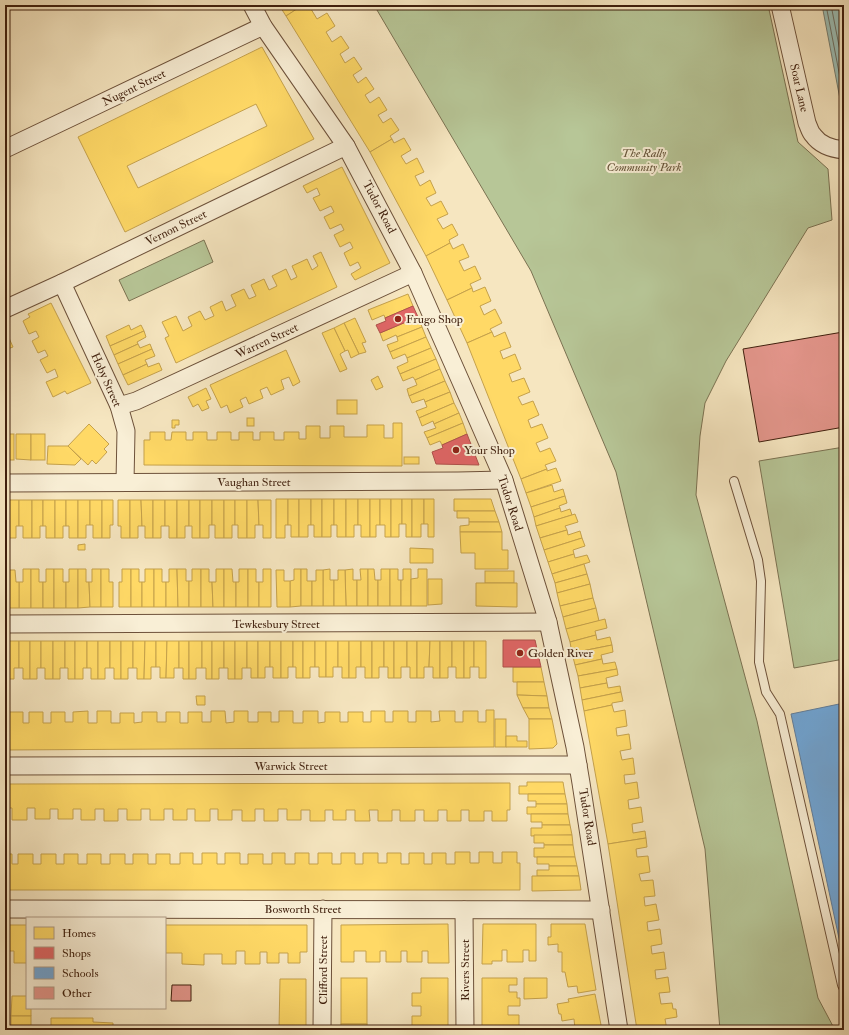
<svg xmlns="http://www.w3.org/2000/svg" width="849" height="1035" font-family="'IM FELL Double Pica',serif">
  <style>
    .green { fill: #b7c697; stroke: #7b7252 }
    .water { fill: #9dbfb6; stroke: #777f72 }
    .homes { fill: #ffd966; stroke: #c5a14b; fill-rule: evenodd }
    .shops { fill: #e06666; stroke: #b0514b }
    .schools { fill: #6fa8dc; stroke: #617f9e }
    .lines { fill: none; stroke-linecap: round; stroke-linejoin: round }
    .shore { stroke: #6e6f62; stroke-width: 1 }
    .building { fill: #e4968c; stroke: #3f1f0d }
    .lane-casing { stroke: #6d513a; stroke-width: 10 }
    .street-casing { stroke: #6d513a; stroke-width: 19 }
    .lane { stroke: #f9efd6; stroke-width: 8 }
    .street { stroke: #f9efd6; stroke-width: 17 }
    .poi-dot { fill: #8f2418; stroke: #f9efd6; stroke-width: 1.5 }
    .labels { text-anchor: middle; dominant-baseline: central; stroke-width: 4; stroke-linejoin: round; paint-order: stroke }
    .street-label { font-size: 12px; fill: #3f1f0d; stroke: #f9efd6 }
    .park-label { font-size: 12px; font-style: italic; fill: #635136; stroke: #f9efd6 }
    .poi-label { font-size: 12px; fill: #3f1f0d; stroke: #f9efd6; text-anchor: start }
  </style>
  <rect width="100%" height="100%" fill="#f6e6c0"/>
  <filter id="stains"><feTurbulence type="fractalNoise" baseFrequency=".005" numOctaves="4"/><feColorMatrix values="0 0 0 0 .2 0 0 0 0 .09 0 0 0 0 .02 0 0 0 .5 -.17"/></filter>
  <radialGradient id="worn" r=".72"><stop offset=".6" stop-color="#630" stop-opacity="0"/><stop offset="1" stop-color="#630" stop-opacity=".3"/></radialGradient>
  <g class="green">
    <polygon points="374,5 768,5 798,142 828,169 832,220 808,228 726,361 705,403 700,436 696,495 757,721 818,998 835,1030 720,1030 705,849 616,472 531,271"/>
    <polygon points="204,240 213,262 129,301 119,280"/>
    <polygon points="844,447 844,659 794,668 759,461"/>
  </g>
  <polygon class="water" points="822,5 844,5 844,128 840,99"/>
  <g class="homes">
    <polygon points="279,5 303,5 286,16"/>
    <polygon points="303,5 318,5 311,9 317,19 327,13 335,26 326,32 332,42 341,36 349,48 340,54 345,63 354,57 362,69 353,75 358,83 366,77 374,89 365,95 370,103 379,97 387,110 378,115 383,123 391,118 399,130 390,136 392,139 370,152 286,16"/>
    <path d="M 262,47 L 314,139 L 125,232 L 78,137 ZM 256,104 L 267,126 L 138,188 L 127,166 Z"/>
    <polygon points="404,138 411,150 401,156 406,164 417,158 424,172 415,176 420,186 430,180 436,193 426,198 431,206 441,201 448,214 437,219 443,229 452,224 458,235 449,240 450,243 426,256 370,152 392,139 394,143"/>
    <polygon points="342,167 390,263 355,280 351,274 361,268 358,262 350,266 344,253 353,248 350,242 340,247 334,235 344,230 341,224 330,229 324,217 334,212 331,206 320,211 313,198 320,195 317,188 307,193 303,186"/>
    <polygon points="450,243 453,249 463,244 469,257 459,261 464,271 475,266 481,279 470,284 472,288 447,300 426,256"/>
    <polygon points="321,252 337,287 176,363 165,338 169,336 162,322 176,316 183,331 192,326 188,317 200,311 205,320 214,316 210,307 222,301 226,311 236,306 231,295 244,289 249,299 256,296 251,285 264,279 269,290 277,286 272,276 286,269 291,280 297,277 292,266 307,259 312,270 318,266 313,256"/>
    <polygon points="485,287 491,301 480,306 484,315 495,309 502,323 490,329 492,332 467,343 447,300 472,288 473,292"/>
    <polygon points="408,294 413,306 385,318 384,315 372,320 368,310"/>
    <polygon points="51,303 91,383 67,394 65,391 53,397 46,382 58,377 55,369 47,373 40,360 48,356 45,350 38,353 32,341 39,337 36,331 29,334 23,321 30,317 28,314"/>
    <polygon points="418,317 422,327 397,337 396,335 383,341 380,333"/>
    <polygon points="355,318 366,342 362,343 366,352 359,354 344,323"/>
    <polygon points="344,323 359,354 351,358 348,350 345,351 334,328"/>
    <polygon points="129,325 131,330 141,325 144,331 110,346 106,336"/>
    <polygon points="422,327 426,337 390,352 387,345 398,341 397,337"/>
    <polygon points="334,328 345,351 340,354 347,369 340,372 322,333"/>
    <polygon points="5,329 13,347 5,350"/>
    <polygon points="144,331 146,337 137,342 138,344 114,355 110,346"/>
    <polygon points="492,332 494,337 505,332 511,347 500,351 503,359 515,354 521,369 509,374 512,382 524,378 530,392 518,397 522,405 533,401 539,415 528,420 531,428 542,424 548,438 536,443 540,452 550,448 556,461 545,465 547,469 521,479 467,343"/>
    <polygon points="426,337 431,348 407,358 405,354 393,359 390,352"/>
    <polygon points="138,344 140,348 150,344 152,349 118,364 114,355"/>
    <polygon points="431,348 436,359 400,374 397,367 408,362 407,358"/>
    <polygon points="152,349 155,356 145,360 147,364 123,375 118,364"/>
    <polygon points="286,350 300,382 293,386 289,377 281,380 284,389 271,395 267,387 260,390 263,398 249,404 246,397 240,400 243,407 230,413 227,405 221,408 210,385"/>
    <polygon points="436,359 440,369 415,380 413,377 403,381 400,374"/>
    <polygon points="159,363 162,370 128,385 123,375 147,364 148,367"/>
    <polygon points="440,369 445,381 409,396 407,389 417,385 415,380"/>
    <polygon points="378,376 383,387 376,390 371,380"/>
    <polygon points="445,381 450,392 425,402 424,399 412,403 409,396"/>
    <polygon points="206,388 211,399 206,401 209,408 202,411 198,404 193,407 188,397"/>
    <polygon points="450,392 454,403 419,418 416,411 427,407 425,402"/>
    <rect x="337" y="400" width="20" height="14"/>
    <polygon points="454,403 459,413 434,424 433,421 422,426 419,418"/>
    <polygon points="459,413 463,423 427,438 424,432 436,428 434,424"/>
    <rect x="247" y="418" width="7" height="8"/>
    <polygon points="172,420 179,420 179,425 175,425 175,428 172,428"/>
    <polygon points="393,423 402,423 402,466 144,465 144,440 150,440 150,432 165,432 165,440 171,440 172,432 186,432 186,440 193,440 193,432 207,432 207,440 217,440 217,432 231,432 231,440 239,440 239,432 253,432 253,440 260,440 260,432 274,432 274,440 284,440 284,432 299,432 299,439 306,439 306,426 320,426 320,438 330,438 330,426 344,426 344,437 367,437 367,425 384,425 384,438 393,438"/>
    <polygon points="463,423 467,434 442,445 440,441 430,445 427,438"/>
    <polygon points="89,424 109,444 104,449 107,452 96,464 92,460 88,465 68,446"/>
    <rect x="5" y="434" width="9" height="26"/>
    <polygon points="16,434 31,434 31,460 16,459"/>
    <rect x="31" y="434" width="14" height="26"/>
    <polygon points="48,446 68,446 81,459 75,465 47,464"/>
    <rect x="404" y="457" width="15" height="7"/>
    <polygon points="556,468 561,481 526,493 521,479 547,469 547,471"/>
    <polygon points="552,485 554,492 563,489 565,496 531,507 526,493"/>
    <polygon points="565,496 567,503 559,506 560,508 534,517 531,507"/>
    <polygon points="276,499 288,499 288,525 285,525 285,538 276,538"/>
    <polygon points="288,499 299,499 299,537 291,537 291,525 288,525"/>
    <polygon points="299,499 311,499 311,525 308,525 308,537 299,537"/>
    <polygon points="311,499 322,499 322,537 314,537 314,525 311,525"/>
    <polygon points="322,499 334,499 334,525 331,525 331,537 322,537"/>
    <polygon points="334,499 346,499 346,537 337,537 337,525 334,525"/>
    <polygon points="346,499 358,499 358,525 354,525 354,537 346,537"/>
    <polygon points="358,499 370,499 370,537 361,537 361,525 358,525"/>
    <polygon points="370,499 380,499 380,525 376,525 376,537 370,537"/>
    <polygon points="380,499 391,499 391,537 385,537 385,525 380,525"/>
    <polygon points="391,499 402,499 402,524 399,524 399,537 391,537"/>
    <polygon points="402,499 412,499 412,537 406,537 406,524 402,524"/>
    <polygon points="412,499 424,499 424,524 421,524 421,537 412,537"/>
    <polygon points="424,499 434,499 434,537 428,537 428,524 424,524"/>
    <polygon points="454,499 491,499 495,511 454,511"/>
    <rect x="5" y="500" width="3" height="38"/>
    <polygon points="8,500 19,500 19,526 16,526 16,538 8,538"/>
    <polygon points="19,500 32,500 32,538 23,538 23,526 19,526"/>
    <polygon points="32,500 43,500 43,526 40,526 40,538 32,538"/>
    <polygon points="43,500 55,500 55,538 46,538 46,526 43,526"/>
    <polygon points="55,500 66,500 66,526 63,526 63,538 55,538"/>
    <polygon points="66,500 78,500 78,538 69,538 69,526 66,526"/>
    <polygon points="78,500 90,500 90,525 86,525 86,538 78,538"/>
    <polygon points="90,500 102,500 102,538 93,538 93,525 90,525"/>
    <polygon points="102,500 113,500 113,525 110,525 110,538 102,538"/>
    <polygon points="118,500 130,500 130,538 121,538 121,526 118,526"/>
    <polygon points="130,500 141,500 142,526 138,526 138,538 130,538"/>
    <polygon points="141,500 153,500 153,538 145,538 145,526 142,526"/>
    <polygon points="153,500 165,500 165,526 161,526 161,538 153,538"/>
    <polygon points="165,500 177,500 177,538 169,538 169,526 165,526"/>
    <polygon points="177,500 189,500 189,526 185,526 185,538 177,538"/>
    <polygon points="189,500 200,500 200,538 192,538 192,526 189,526"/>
    <polygon points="200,500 212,500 212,525 209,525 209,538 200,538"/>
    <polygon points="212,500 224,500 224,538 215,538 215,525 212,525"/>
    <polygon points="224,500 235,500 235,525 232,525 232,538 224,538"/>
    <polygon points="235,500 247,500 247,538 238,538 238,525 235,525"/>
    <polygon points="247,500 258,500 259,525 255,525 255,538 247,538"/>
    <polygon points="258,500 271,500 271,538 263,538 263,525 259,525"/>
    <polygon points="560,508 561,512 570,509 572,515 536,526 534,517"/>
    <polygon points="457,511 495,511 499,522 469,522 469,518 457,518"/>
    <polygon points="575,514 578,522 565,526 567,530 540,538 536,526"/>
    <polygon points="469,522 499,522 502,532 460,532 460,526 469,525"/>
    <polygon points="567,530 568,535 580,531 582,538 544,550 540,538"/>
    <polygon points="460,532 502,532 502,550 508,550 508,569 475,569 475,553 461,553"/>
    <polygon points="582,538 585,546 573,550 574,554 548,562 544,550"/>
    <polygon points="85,544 85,550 78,550 78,545"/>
    <polygon points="410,548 433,549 433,563 410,563"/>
    <polygon points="574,554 575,558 587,555 590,562 552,574 548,562"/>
    <polygon points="584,564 587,574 555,583 552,574"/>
    <polygon points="23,569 31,569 31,608 19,608 19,582 23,582"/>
    <polygon points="31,569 39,569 39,582 43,582 43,608 31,608"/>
    <polygon points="46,569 54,569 54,608 43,608 43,582 46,582"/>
    <polygon points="54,569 63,569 63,582 66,582 66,608 54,608"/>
    <polygon points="69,569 78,569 78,608 66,608 66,582 69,582"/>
    <polygon points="78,569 86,569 86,582 89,582 90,607 78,608"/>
    <polygon points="92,569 101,569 101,607 90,607 89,582 92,582"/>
    <polygon points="101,569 109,569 109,582 113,582 113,607 101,607"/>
    <polygon points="122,569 131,569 131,607 119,607 119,582 122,582"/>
    <polygon points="131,569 139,569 139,582 142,582 142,607 131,607"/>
    <polygon points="145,569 154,569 154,607 142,607 142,582 145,582"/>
    <polygon points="154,569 162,569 162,582 166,582 166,607 154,607"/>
    <polygon points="169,569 177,569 178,607 166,607 166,582 169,582"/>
    <polygon points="177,569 186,569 186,581 189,581 189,607 178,607"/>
    <polygon points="192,569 201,569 201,607 189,607 189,581 192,581"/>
    <polygon points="201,569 209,569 209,582 212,582 213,607 201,607"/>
    <polygon points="216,569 224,569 224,607 213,607 212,582 216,582"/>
    <polygon points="224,569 232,569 233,582 236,582 236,607 224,607"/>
    <polygon points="239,569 248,569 248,607 236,607 236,582 239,582"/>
    <polygon points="248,569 256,569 256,582 259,582 259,607 248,607"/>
    <polygon points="263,569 271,569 271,607 259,607 259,582 263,582"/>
    <polygon points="294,569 301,569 301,606 290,607 290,581 294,580"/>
    <polygon points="301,569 307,569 307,581 312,581 312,606 301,606"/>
    <polygon points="330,569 330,580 334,580 334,606 323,606 323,570"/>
    <polygon points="353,569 353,580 357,580 357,606 346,606 345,570"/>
    <polygon points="360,569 368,569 368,606 357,606 357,580 361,580"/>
    <polygon points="368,569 374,569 375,580 378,580 378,606 368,606"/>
    <polygon points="381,569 390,569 390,606 378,606 378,580 381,580"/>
    <polygon points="390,569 398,569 398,580 401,580 401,606 390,606"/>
    <polygon points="403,569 411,569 411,606 401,606 401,580 403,580"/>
    <polygon points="418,569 427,569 427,606 411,606 411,579 418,578"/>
    <rect x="5" y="570" width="2" height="38"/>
    <polygon points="7,570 15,570 16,582 19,582 19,608 7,608"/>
    <polygon points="276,570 284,570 284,581 290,581 290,607 277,607"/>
    <polygon points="316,570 323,570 323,606 312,606 312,581 316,581"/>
    <polygon points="338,570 345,570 346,606 334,606 334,580 338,580"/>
    <rect x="485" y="571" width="29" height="12"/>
    <polygon points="587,574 590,584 557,593 555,583"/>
    <polygon points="428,579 442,579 442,604 428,605"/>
    <polygon points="476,583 517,583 517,607 476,606"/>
    <polygon points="590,584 593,598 560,606 557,593"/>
    <polygon points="593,598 596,608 563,617 560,606"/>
    <polygon points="596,608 599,621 566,629 563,617"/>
    <polygon points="605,619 607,628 595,631 596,635 570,642 566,629"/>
    <polygon points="596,635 597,640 610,637 612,645 572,653 570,642"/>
    <rect x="5" y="641" width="2" height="38"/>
    <polygon points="7,641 19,641 19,668 14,668 14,679 7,679"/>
    <polygon points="19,641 30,641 30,679 23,679 23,668 19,668"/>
    <polygon points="30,641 41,641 41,668 37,668 37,679 30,679"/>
    <polygon points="41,641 53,641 53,679 45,679 45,668 41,668"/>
    <polygon points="53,641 65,641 65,668 60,668 60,679 53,679"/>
    <polygon points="65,641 75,641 75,679 68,679 68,668 65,668"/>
    <polygon points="75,641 87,641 87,668 83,668 83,679 75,679"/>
    <polygon points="87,641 98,641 98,679 91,679 91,668 87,668"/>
    <polygon points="98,641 110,641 110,668 105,668 105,679 98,679"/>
    <polygon points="110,641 121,641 121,679 114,679 114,668 110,668"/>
    <polygon points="121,641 133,641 133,668 128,668 128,679 121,679"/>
    <polygon points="133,641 145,641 144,679 137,679 137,668 133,668"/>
    <polygon points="145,641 156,641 156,667 151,667 151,679 144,679"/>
    <polygon points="156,641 167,641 166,678 160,678 160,667 156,667"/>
    <polygon points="167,641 179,641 179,668 174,668 174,678 166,678"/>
    <polygon points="179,641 189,641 189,679 183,679 183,668 179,668"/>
    <polygon points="189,641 202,641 202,668 196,668 196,679 189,679"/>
    <polygon points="202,641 212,641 212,679 206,679 206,668 202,668"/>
    <polygon points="212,641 224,641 224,668 219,668 219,679 212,679"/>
    <polygon points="224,641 235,641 235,679 228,679 228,668 224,668"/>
    <polygon points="235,641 247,641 247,668 242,668 242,679 235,679"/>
    <polygon points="247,641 258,641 258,678 251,678 251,668 247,668"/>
    <polygon points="258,641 270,641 270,667 265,667 265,678 258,678"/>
    <polygon points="270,641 281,641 281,678 273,678 273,667 270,667"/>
    <polygon points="281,641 293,641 293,667 288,667 288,678 281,678"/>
    <polygon points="293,641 303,641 303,678 296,678 296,667 293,667"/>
    <polygon points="303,641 315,641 315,667 310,667 310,678 303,678"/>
    <polygon points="315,641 326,641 326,677 319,677 319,667 315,667"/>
    <polygon points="326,641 338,641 338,667 333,667 333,677 326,677"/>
    <polygon points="338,641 349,641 349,678 342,678 342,667 338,667"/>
    <polygon points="349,641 361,641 361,667 356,667 356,678 349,678"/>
    <polygon points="361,641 372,641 372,678 365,678 365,667 361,667"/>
    <polygon points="372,641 384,641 384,667 379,667 379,678 372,678"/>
    <polygon points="384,641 394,641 394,678 388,678 388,667 384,667"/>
    <polygon points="394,641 407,641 407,667 401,667 401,678 394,678"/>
    <polygon points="407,641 417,641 417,678 410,678 410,667 407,667"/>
    <polygon points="417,641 430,641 429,667 424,667 424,678 417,678"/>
    <polygon points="430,641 440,641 440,678 433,678 433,667 429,667"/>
    <polygon points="440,641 452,641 452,667 448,667 448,678 440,678"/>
    <polygon points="452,641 464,641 464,678 456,678 456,667 452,667"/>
    <polygon points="464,641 474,641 474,667 470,667 470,678 464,678"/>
    <polygon points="474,641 486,641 486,678 479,678 479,667 474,667"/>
    <polygon points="612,645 613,652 601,655 602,659 575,665 572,653"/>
    <polygon points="602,659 603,664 615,662 617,669 578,676 575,665"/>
    <polygon points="513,667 541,667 544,682 513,682"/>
    <polygon points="617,669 618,675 606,678 607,683 580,688 578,676"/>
    <polygon points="517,682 544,682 547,696 517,695"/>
    <polygon points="607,683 608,688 620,686 621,692 582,700 580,688"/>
    <polygon points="621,692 623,701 612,703 612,705 584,711 582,700"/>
    <polygon points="517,695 547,696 549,708 523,708"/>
    <polygon points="196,696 205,696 205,705 197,705"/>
    <polygon points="612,705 614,712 625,710 627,726 616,728 617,736 629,734 631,749 620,751 622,760 633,758 635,774 624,775 625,784 637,782 639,798 628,800 629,809 641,807 643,822 632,824 633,833 645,831 646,838 608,844 584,711"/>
    <polygon points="523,708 549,708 552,719 529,719"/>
    <polygon points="486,710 494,710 494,747 5,750 5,723 9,723 9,712 23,712 23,723 29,723 29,712 43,712 43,723 51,723 51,712 65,712 65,722 73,722 73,712 88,711 88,723 97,723 97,711 111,711 111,723 120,723 120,713 134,713 134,723 142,722 142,712 157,712 157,722 166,722 166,712 180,712 180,723 188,723 188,712 202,712 202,722 211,722 211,711 225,711 226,723 234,722 234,711 248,711 248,722 258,722 258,712 271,712 271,722 279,722 279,711 293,711 293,723 303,723 303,711 318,711 318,723 325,722 325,712 340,712 340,722 348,722 348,712 363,712 363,722 371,722 371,711 385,711 385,722 393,722 393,711 408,711 408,722 416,722 416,711 431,711 431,722 440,721 439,711 455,711 455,722 463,722 463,711 478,711 478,722 486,722"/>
    <rect x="495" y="719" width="11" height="28"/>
    <polygon points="529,719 552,719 557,744 553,748 529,749"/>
    <polygon points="506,736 517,736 517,741 527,741 527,747 506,747"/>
    <polygon points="527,782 563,782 565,794 519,794 519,786 527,786"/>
    <polygon points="510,783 510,810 507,810 507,821 492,821 492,811 484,811 484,821 469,821 469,810 461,810 461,821 447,821 447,810 438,810 438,821 424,821 424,810 415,810 415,821 400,821 400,810 392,810 392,821 378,821 378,810 369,810 370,821 355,821 355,810 346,810 346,820 333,820 333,810 325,810 325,821 310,821 310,810 301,810 301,820 287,820 287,809 278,809 278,821 264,821 264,809 255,809 255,821 242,821 242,810 232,810 232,820 218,820 218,809 210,809 210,821 195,821 195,809 187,809 187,820 173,820 173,809 164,809 164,820 150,820 150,809 141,809 141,820 127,820 127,809 118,809 118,821 104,821 104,809 95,809 95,820 81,820 81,809 73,809 73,819 58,819 58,809 50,809 50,819 35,819 35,808 27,808 27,820 12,820 12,808 5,808 5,784"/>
    <polygon points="528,794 565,794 567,804 536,804 536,801 528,801"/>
    <polygon points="536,804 567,804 568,814 527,814 527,807 536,807"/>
    <polygon points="531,814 568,814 570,825 542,825 542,822 531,822"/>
    <polygon points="542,825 570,825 572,835 531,836 531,828 542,828"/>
    <polygon points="534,835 572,835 573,845 544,845 544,843 534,843"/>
    <polygon points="646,838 647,847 636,849 637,857 648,856 650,872 639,874 641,881 653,880 655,896 644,897 645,906 656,904 659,920 647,922 648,931 660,929 662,944 651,946 652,954 664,952 666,969 655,970 656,979 668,977 670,992 659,993 661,1004 672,1003 673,1009 676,1009 677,1017 665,1019 667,1030 637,1030 608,844"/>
    <polygon points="544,845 573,845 575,857 534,857 534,848 544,848"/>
    <polygon points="455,852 470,852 470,863 479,863 479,852 493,852 493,863 502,863 502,852 517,852 517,863 520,863 520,890 5,890 5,854 12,854 12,864 18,864 18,854 33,854 33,864 41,864 41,854 56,854 56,864 64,864 64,854 78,854 78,864 87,864 87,854 101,854 101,864 110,864 110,854 125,854 125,864 133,864 133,854 148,854 148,864 156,864 156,854 170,854 170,864 180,864 180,853 193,853 193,864 202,864 202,853 217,853 217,864 225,864 225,853 240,853 240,864 248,864 248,854 263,854 263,864 272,864 272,853 285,853 285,864 295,864 295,853 309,853 309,864 318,864 318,853 332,853 332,864 341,864 341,853 355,853 355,864 363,864 363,853 378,853 378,863 387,863 387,853 401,853 401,864 409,864 409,853 424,853 424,864 432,864 432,853 446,853 446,864 455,864"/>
    <polygon points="537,857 575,857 577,866 549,866 549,864 537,864"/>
    <polygon points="549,866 577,866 579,876 537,876 537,870 549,870"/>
    <polygon points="532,876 579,876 581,890 532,891"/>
    <polygon points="448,924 449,963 428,963 428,951 422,951 422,962 407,962 407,951 401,951 401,962 386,962 386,951 380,951 380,962 366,962 366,951 354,951 354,962 341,962 341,925"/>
    <polygon points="483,924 536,924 536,961 529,961 529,950 523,950 523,962 507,962 507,950 502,950 502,961 492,961 492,964 482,964"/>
    <polygon points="551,924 585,924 596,990 578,993 577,986 568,987 565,972 562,972 562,952 558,952 558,944 548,945 548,937 551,937"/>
    <polygon points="5,925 27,925 27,963 14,963 14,951 5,951"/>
    <polygon points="165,925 307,925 307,952 300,952 300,963 288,963 288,953 279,953 279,963 267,963 267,952 260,952 260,964 245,964 245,951 236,951 236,964 222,964 222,954 204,954 204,965 182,964 182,953 165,953"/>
    <rect x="341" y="978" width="26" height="46"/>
    <polygon points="421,978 448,978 448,1030 420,1030 420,1029 412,1029 412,1016 421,1016 421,1006 412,1006 412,993 421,993"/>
    <polygon points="482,978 517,978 517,985 509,985 509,992 517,992 517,998 520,998 520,1006 508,1006 508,1015 519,1015 519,1029 482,1030"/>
    <polygon points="524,978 547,978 547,998 524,999"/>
    <polygon points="280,979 306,979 306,1030 279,1030"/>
    <polygon points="595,994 602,1030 572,1030 575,1029 574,1019 562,1021 561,1014 559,1014 557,1004 569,1002 568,999"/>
    <polygon points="12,996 27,996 27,1008 31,1008 31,1016 11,1016"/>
    <rect x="11" y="1016" width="20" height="14"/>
    <polygon points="51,1018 93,1018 93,1022 113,1023 113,1026 153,1027 153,1030 51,1030"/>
    <rect x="341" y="1024" width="26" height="6"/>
  </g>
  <g class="shops">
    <polygon points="413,306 418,317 380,333 376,325 386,321 385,318"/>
    <polygon points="467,434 479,465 436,464 432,452 443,448 442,445"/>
    <polygon points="503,640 535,640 541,667 503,667"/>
  </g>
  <polygon class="schools" points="844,703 844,942 840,943 791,714"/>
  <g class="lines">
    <g class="shore">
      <polyline points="826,5 844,98"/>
      <polyline points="831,5 844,71"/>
    </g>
  </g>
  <g class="building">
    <polygon points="843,332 844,340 844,390 842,390 844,401 844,427 759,442 743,349"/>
    <polygon points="172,985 191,985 191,1001 171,1001"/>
  </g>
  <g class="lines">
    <g class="lane-casing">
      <polyline id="lane" points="734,481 758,560 761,581 759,662 766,692 780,714 842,985 844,989"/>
    </g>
    <g class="street-casing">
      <g id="street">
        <polyline points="252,5 263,26 346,146 413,273 465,391 504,480 548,622 575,747 581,783 619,1030"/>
        <path d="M 780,5 L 807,123 C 809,127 810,132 813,135 C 820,145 833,149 844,150"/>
        <polyline points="5,149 263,26"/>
        <polyline points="62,283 119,406 126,431 125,482"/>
        <polyline points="5,309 62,283 346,146"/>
        <polyline points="119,406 136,401 413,273"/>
        <polyline points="5,483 458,481 504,480"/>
        <polyline points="5,624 548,622"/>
        <polyline points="5,766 578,765"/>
        <polyline points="5,909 601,910"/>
        <polyline points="464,910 465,1030"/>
        <polyline points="322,1030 323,909"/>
      </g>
    </g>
    <use href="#lane" class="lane"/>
    <use href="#street" class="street"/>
  </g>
  <g class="poi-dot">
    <circle cx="398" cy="319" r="4"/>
    <circle cx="456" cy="450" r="4"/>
    <circle cx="520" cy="653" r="4"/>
  </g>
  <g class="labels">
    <g class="street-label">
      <text transform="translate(134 88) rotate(-26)">Nugent Street</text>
      <text transform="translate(799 88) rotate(77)">Soar Lane</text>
      <text transform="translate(379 207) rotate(62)">Tudor Road</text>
      <text transform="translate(176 228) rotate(-26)">Vernon Street</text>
      <text transform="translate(267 341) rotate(-25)">Warren Street</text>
      <text transform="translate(106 380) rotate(66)">Hoby Street</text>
      <text x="254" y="482">Vaughan Street</text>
      <text transform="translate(510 503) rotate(72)">Tudor Road</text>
      <text x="276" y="624">Tewkesbury Street</text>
      <text x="291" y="766">Warwick Street</text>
      <text transform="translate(587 817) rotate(81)">Tudor Road</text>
      <text x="303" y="909">Bosworth Street</text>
      <text transform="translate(323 970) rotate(-90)">Clifford Street</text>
      <text transform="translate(465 970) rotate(-90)">Rivers Street</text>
    </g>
    <g class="park-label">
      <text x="644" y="153">The Rally<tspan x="644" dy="14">Community Park</tspan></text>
    </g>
    <g class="poi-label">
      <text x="406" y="319">Frugo Shop</text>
      <text x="464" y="450">Your Shop</text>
      <text x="528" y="653">Golden River</text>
    </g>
  </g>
  <rect width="849" height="1035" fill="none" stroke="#f6e6c0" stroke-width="20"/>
  <rect x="6" y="6" width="837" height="1023" fill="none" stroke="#3f1f0d" stroke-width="2"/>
  <rect x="10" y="10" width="829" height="1015" fill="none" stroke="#3f1f0d"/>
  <rect x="26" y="917" width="140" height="92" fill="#f9efd6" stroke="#af9c86"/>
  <rect x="34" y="927" width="20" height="12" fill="#ffd966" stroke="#af9c86"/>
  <text x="62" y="937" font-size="12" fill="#3f1f0d">Homes</text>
  <rect x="34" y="947" width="20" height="12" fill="#e06666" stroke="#af9c86"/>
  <text x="62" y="957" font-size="12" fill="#3f1f0d">Shops</text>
  <rect x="34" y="967" width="20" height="12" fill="#6fa8dc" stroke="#af9c86"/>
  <text x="62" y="977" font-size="12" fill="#3f1f0d">Schools</text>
  <rect x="34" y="987" width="20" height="12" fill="#e4968c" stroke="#af9c86"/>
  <text x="62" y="997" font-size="12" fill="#3f1f0d">Other</text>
  <rect width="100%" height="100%" filter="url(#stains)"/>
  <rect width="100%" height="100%" fill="url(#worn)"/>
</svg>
